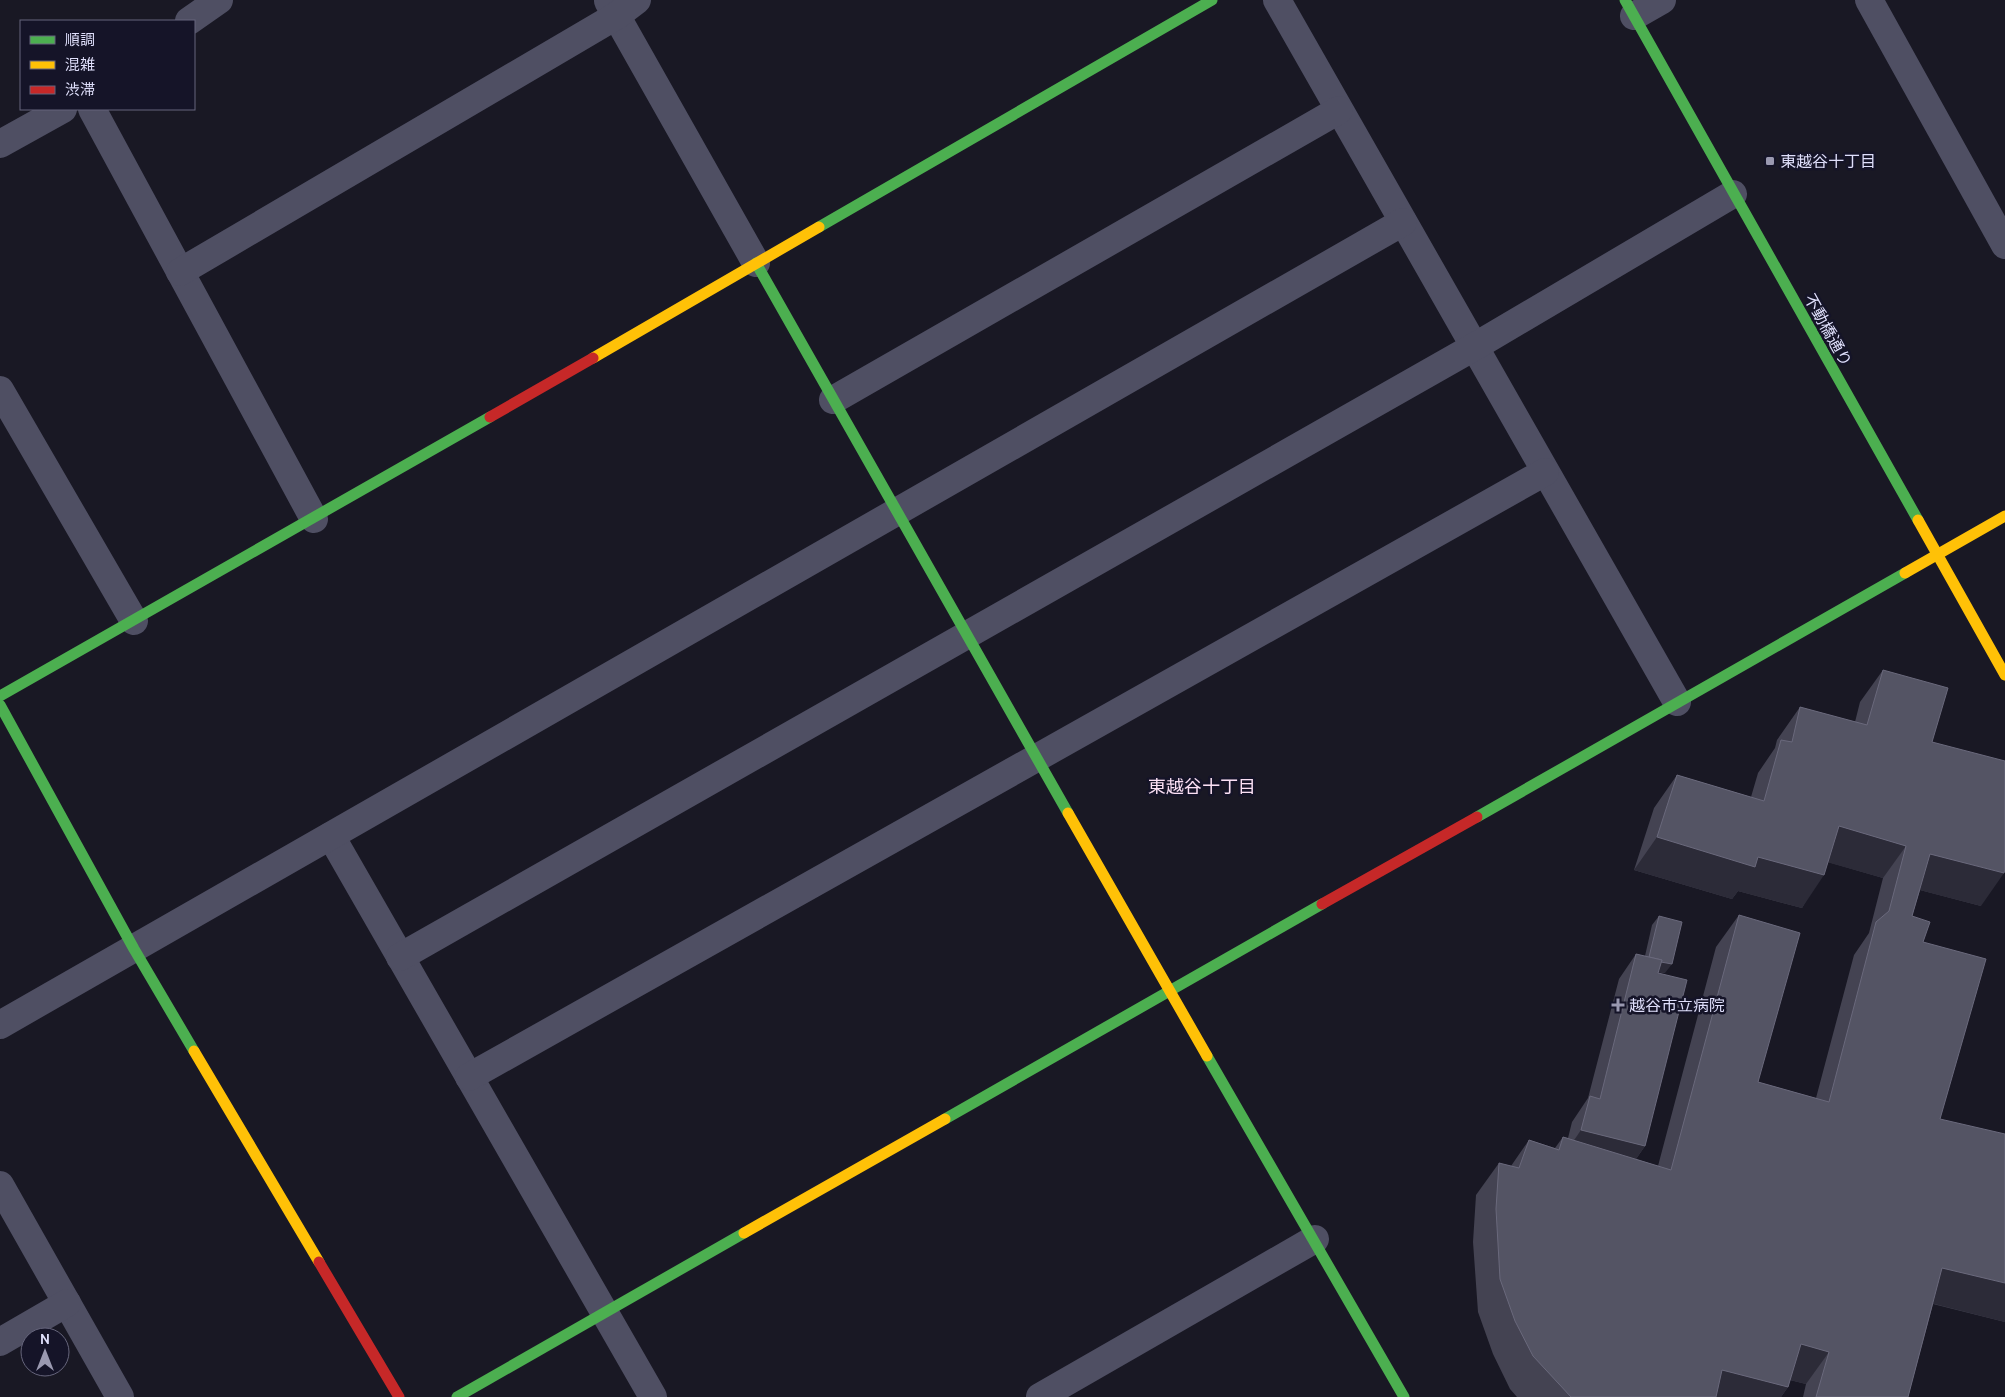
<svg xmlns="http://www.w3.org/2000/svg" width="2005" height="1397" font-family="Cabin,'Noto Sans JP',sans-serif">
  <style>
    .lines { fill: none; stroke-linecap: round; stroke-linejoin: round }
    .street { stroke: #4f4f63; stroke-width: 28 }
    .fast { stroke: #4caf50; stroke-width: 11 }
    .slow { stroke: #ffc107; stroke-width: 11 }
    .jam { stroke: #c62828; stroke-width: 11 }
    .wall { fill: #444352 }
    .shaded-wall { fill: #2c2b38 }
    .building { fill: #545464; stroke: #6a697c }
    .poi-dot { fill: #9a99b0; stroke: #151428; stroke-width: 2 }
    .labels { text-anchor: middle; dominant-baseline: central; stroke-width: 5; stroke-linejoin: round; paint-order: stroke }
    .poi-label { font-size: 16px; fill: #dfdffb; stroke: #151428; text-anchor: start }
    .street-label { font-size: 16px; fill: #dfdffb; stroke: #151428 }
    .neighbourhood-label { font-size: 18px; fill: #fbe0f4; stroke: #151428 }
  </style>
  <rect width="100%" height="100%" fill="#191824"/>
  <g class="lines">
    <g class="street">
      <polyline points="1277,0 1677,702"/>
      <polyline points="1869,0 2005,245"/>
      <polyline points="608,1 756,263"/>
      <polyline points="1634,16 1662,0"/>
      <polyline points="189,21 219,0"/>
      <polyline points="92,109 314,519"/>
      <polyline points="0,144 63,109"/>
      <polyline points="180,272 616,16 637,0"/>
      <polyline points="0,390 134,621"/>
      <polyline points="833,400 1339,110"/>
      <polyline points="331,836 653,1397"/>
      <polyline points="400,957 1474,347 1733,194"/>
      <polyline points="0,1025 1403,222"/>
      <polyline points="469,1077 1545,472"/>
      <polyline points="0,1185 120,1397"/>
      <polyline points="0,1342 67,1303"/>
      <polyline points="1040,1397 1315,1239"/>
    </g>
    <g class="fast">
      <polyline points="1625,0 1918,520"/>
      <polyline points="819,227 1212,0"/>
      <polyline points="756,263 1068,813"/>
      <polyline points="0,696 490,417"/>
      <polyline points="0,705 134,949 194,1051"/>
      <polyline points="1477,817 1905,573"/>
      <polyline points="1207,1056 1404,1397"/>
      <polyline points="945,1119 1322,904"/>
      <polyline points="457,1397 744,1233"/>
    </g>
    <g class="slow">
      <polyline points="593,358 819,227"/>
      <polyline points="1918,520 2005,675"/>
      <polyline points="1905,573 2005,516"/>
      <polyline points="1068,813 1207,1056"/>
      <polyline points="194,1051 319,1262"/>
      <polyline points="744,1233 945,1119"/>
    </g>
    <g class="jam">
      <polyline points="490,417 593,358"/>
      <polyline points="1322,904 1477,817"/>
      <polyline points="319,1262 399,1397"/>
    </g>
  </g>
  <polygon class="wall" points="1883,670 1932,742 1981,906 1920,890 1912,916 1923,942 1940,1119 2005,1322 1933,1304 1908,1397 1803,1397 1806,1384 1790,1380 1788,1387 1781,1397 1517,1397 1510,1389 1493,1354 1478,1312 1473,1242 1476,1195 1499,1163 1511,1166 1529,1140 1555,1148 1563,1137 1568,1138 1572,1122 1588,1098 1619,979 1636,954 1645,956 1652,925 1659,916 1665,973 1658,972 1645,1146 1636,1159 1658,1166 1716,947 1739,915 1758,1082 1816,1098 1854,955 1869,933 1883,878 1828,862 1802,908 1738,891 1732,899 1634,870 1654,808 1677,775 1751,797 1758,773 1775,748 1777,740 1800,707 1855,722 1860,702"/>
  <g class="shaded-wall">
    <polygon points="1839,826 1906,846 1883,878 1816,859"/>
    <polygon points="1657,837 1758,857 1824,875 1802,908 1738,891 1732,899 1634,870"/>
    <polygon points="1930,854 2004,873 1981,906 1908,887"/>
    <polygon points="1648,959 1672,964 1665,973 1642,968"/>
    <polygon points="1581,1130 1645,1146 1627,1172 1564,1155"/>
    <polygon points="1942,1268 2005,1283 2005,1322 1919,1300"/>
    <polygon points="1801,1344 1829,1352 1806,1384 1778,1377"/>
    <polygon points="1722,1370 1788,1387 1781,1397 1703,1397"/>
  </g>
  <g class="building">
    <polygon points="1883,670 1948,688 1932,742 2005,761 2005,869 2004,873 1930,854 1912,916 1930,922 1923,942 1986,959 1940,1119 2005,1134 2005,1283 1942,1268 1908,1397 1816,1397 1829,1352 1801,1344 1788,1387 1722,1370 1716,1397 1571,1397 1533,1356 1515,1321 1500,1279 1496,1209 1499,1163 1519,1168 1529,1140 1559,1150 1563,1137 1671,1170 1739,915 1800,933 1758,1082 1829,1102 1876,922 1889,911 1906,846 1839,826 1824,875 1758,857 1755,867 1657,837 1677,775 1764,801 1781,740 1792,742 1800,707 1867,725"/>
    <polygon points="1659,916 1682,922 1672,964 1661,962 1662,960 1649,957"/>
    <polygon points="1636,954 1662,960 1658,973 1687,980 1645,1146 1581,1130 1590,1096 1600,1099"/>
  </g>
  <g class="poi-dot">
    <rect x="1765" y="156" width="10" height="10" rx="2.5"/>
    <path d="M1615.5 997.5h5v5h5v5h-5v5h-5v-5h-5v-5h5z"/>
  </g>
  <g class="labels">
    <g class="poi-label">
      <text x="1780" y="161">東越谷十丁目</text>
      <text x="1629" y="1005">越谷市立病院</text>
    </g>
    <g class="street-label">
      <text transform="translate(1828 330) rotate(61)">不動橋通り</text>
    </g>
    <g class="neighbourhood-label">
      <text x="1202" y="787">東越谷十丁目</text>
    </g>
  </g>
  <rect x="20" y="20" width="175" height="90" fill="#151428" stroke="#66657c"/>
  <rect x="30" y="36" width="25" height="8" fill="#4caf50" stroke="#66657c"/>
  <text x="65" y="45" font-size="15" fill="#dfdffb">順調</text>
  <rect x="30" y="61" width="25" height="8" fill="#ffc107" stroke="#66657c"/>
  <text x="65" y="70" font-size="15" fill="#dfdffb">混雑</text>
  <rect x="30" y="86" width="25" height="8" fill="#c62828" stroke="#66657c"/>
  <text x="65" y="95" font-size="15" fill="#dfdffb">渋滞</text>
  <g transform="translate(45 1352)"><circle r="24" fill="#151428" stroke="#66657c"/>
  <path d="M0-4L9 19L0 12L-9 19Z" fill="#9a99b0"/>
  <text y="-8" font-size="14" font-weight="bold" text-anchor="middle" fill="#dfdffb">N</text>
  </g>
</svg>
